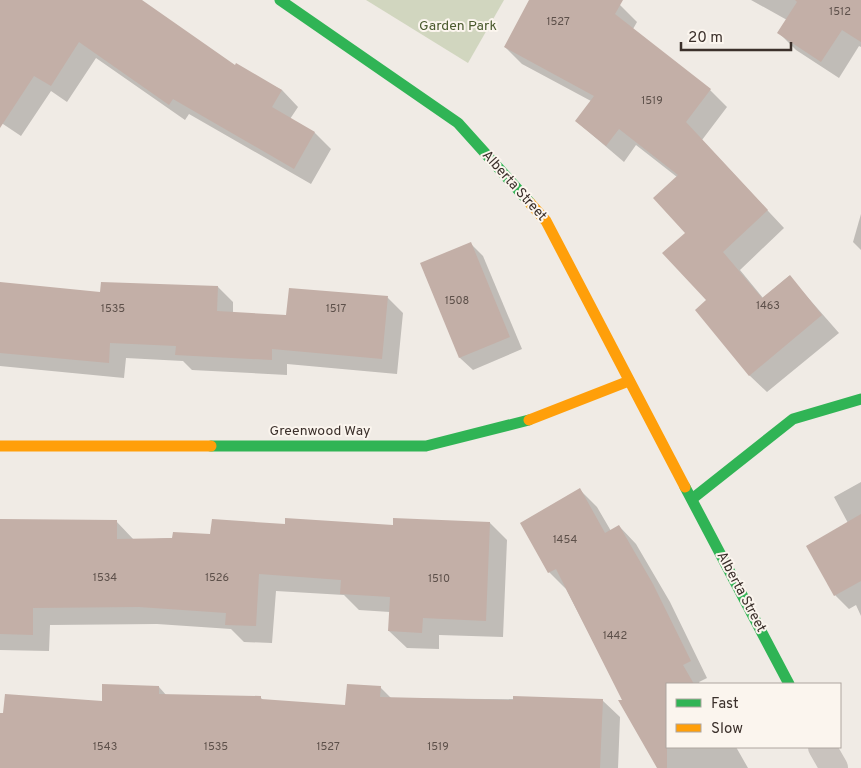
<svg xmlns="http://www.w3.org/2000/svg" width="861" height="768" font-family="Overpass,sans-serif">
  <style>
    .green { fill: #d1d6bf }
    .shadow { fill: #0003 }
    .building { fill: #c3afa7 }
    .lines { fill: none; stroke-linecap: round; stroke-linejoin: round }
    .street { stroke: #c9c3be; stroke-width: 28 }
    .fast { stroke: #30b455; stroke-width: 11 }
    .slow { stroke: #ff9f0a; stroke-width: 11 }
    .labels { text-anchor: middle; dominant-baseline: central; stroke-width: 4; stroke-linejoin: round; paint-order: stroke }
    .number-label { font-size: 11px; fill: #5d504a }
    .park-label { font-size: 14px; fill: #4a5a2e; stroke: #fbf5ee }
    .street-label { font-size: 14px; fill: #3b302b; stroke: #fbf5ee }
  </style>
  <rect width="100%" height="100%" fill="#f0ebe5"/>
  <polygon class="green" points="366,0 504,0 468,63"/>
  <g class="shadow">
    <polygon points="0,0 140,0 235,67 282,90 298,107 290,119 315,133 331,149 311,184 189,114 185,120 96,58 67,102 51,91 21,136 0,122"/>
    <polygon points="531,0 611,0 620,5 637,22 633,29 710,90 727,107 702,140 784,228 740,270 763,298 789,276 839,333 767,392 749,375 708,301 686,233 677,177 636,145 624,162 576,121 591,101 522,64 505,47"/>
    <polygon points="751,0 861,0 861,47 859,46 839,78 796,50 779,33 787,20"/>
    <polygon points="861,214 861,250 853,242"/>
    <polygon points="471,244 483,256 522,349 473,370 460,358 421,264"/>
    <polygon points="0,284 101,294 218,287 233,302 233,313 288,316 388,298 403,313 397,374 287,364 287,375 192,370 183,361 126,358 124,378 0,366"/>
    <polygon points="861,482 861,616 856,605 849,609 835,595 807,546 848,523 834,497"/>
    <polygon points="580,490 597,507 611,531 619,526 636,544 670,602 707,678 699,682 700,684 667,684 667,747 736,747 748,768 659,768 566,589 549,572"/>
    <polygon points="0,520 116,521 134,540 212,536 286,525 394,527 490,523 507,540 503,637 439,635 439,649 407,648 389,631 390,612 359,610 344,595 276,591 272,643 244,642 231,629 157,624 50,625 49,651 0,650"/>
    <polygon points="159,687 167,696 261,698 264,701 347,706 380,687 391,698 602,700 620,717 618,768 0,768 0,714 103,702"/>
  </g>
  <g class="building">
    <polygon points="0,0 142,0 235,65 236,63 282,90 272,107 315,132 294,169 173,99 169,105 79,42 51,86 34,76 0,128"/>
    <polygon points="529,0 623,0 615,14 711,89 686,122 768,210 723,252 762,298 790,275 822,315 749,376 695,310 706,300 662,253 685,233 653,198 678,175 619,129 606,146 575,121 594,96 504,47"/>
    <polygon points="795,0 861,0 861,42 842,30 821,62 777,33 797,2"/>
    <polygon points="471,242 510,337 459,358 420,263"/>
    <polygon points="0,282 100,292 101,282 218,286 217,311 286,315 289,288 388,296 382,359 272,349 272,360 175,355 176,346 110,343 109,363 0,353"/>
    <polygon points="580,488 605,533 619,525 653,584 691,661 683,665 694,684 667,684 667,768 657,768 618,700 622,700 556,569 548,573 520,523"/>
    <polygon points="861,514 861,581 834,596 806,546"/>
    <polygon points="285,518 393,525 393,518 490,522 486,621 423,618 422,633 388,631 390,597 340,594 341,580 259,574 256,626 225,625 226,613 139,607 33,608 33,635 0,634 0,519 117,520 117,539 172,538 173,532 210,534 212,519 285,524"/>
    <polygon points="102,684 159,686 159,694 261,696 261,699 345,705 347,684 381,686 380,697 513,700 513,696 603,699 600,768 0,768 0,713 3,713 5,694 102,701"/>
  </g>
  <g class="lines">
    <polyline class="street" points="822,747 834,768"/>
    <g class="fast">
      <polyline points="280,0 458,123 530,203"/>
      <polyline points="211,446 426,446 529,420"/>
      <polyline points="685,487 789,684"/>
      <polyline points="692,499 793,419 861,399"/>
    </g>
    <g class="slow">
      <polyline points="530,203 546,221 685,487"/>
      <polyline points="529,420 629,381"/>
      <polyline points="0,446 211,446"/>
    </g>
  </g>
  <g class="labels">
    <g class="number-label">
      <text x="840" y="12">1512</text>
      <text x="558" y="22">1527</text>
      <text x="652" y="101">1519</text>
      <text x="457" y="301">1508</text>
      <text x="768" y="306">1463</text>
      <text x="113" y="309">1535</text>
      <text x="336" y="309">1517</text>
      <text x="565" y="540">1454</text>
      <text x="105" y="578">1534</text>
      <text x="217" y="578">1526</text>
      <text x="439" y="579">1510</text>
      <text x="615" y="636">1442</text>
      <text x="105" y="747">1543</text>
      <text x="216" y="747">1535</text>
      <text x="328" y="747">1527</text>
      <text x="438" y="747">1519</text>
    </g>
    <g class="park-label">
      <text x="458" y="26">Garden Park</text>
    </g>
    <g class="street-label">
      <text transform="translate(514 186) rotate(48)">Alberta Street</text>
      <text x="320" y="431">Greenwood Way</text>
      <text transform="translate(741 592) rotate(62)">Alberta Street</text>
    </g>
  </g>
  <rect x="666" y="683" width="175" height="65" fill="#fbf5ee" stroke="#aea6a0"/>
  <rect x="676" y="699" width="25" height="8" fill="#30b455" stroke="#aea6a0"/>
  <text x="711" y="708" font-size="15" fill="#3b302b">Fast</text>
  <rect x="676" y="724" width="25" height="8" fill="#ff9f0a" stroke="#aea6a0"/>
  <text x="711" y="733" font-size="15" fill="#3b302b">Slow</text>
  <path d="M681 42v8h110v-8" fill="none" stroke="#3b302b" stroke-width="2.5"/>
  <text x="688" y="42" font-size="15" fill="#3b302b" stroke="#fbf5ee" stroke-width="4" paint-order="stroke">20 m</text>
</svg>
